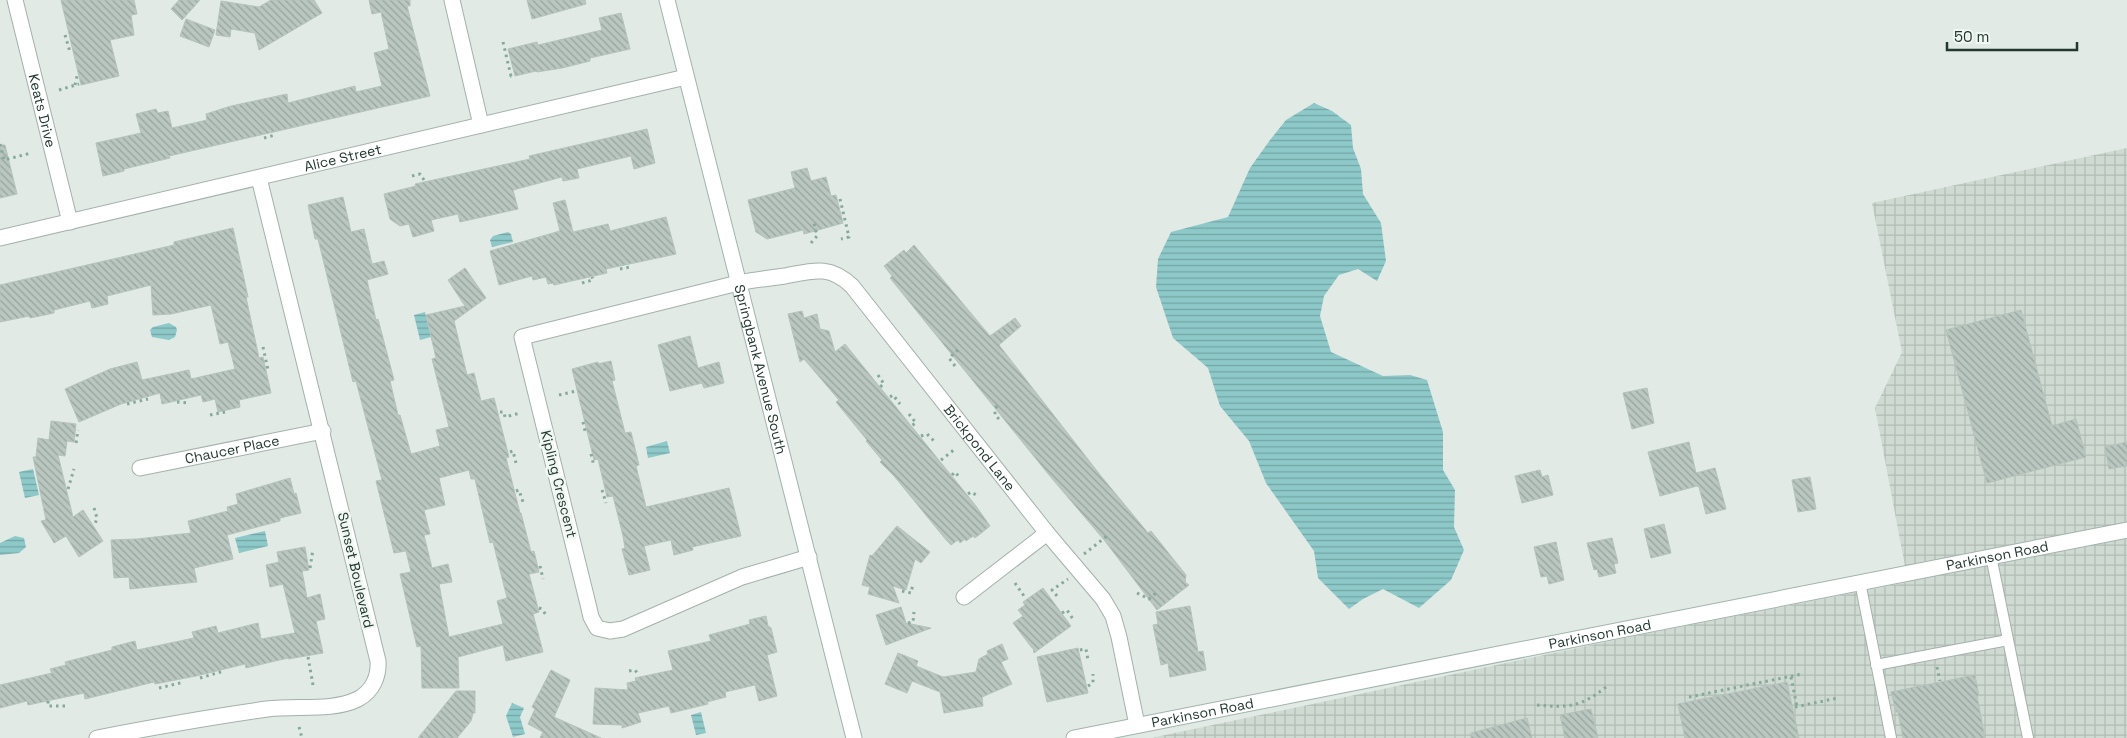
<svg xmlns="http://www.w3.org/2000/svg" width="2127" height="738" font-family="'Space Grotesk',sans-serif">
  <style>
    .industrial { fill: url(#industrial-grid) }
    .water { fill: url(#water-rules) }
    .building { fill: url(#building-back-hatch); stroke: #b4c3bb; fill-rule: evenodd }
    .lines { fill: none; stroke-linecap: round; stroke-linejoin: round }
    .service-casing { stroke: #a4b1ab; stroke-width: 12 }
    .minor-casing { stroke: #a4b1ab; stroke-width: 17 }
    .tertiary-casing { stroke: #a4b1ab; stroke-width: 17 }
    .secondary-casing { stroke: #a1b4ab; stroke-width: 17 }
    .path { stroke: #85aa99; stroke-width: 3; stroke-dasharray: 2.5 4; stroke-linecap: butt }
    .service { stroke: #fff; stroke-width: 10 }
    .minor { stroke: #fff; stroke-width: 15 }
    .tertiary { stroke: #fff; stroke-width: 15 }
    .secondary { stroke: #fff; stroke-width: 15 }
    .labels { text-anchor: middle; dominant-baseline: central; stroke-width: 5; stroke-linejoin: round; paint-order: stroke }
    .street-label { font-size: 14px; fill: #233930; stroke: #f1f7f3 }
  </style>
  <defs>
    <pattern id="industrial-grid" width="8" height="8" patternUnits="userSpaceOnUse" patternTransform="scale(1.25)"><rect width="8" height="8" fill="#cfdad3"/><path d="M0 4h8M4 0v8" fill="none" stroke="#b1bcb5"/></pattern>
    <pattern id="water-rules" width="6" height="5" patternUnits="userSpaceOnUse" patternTransform="scale(1.25)"><rect width="6" height="5" fill="#8ec9c9"/><path d="M0 2.5h6" fill="none" stroke="#74a4a4"/></pattern>
    <pattern id="building-back-hatch" width="6" height="6" patternUnits="userSpaceOnUse" patternTransform="scale(1.25)"><rect width="6" height="6" fill="#bac7c0"/><path d="M-1 5l2 2M0 0l6 6M5-1l2 2" fill="none" stroke="#97a39c"/></pattern>
  </defs>
  <rect width="100%" height="100%" fill="#e1eae5"/>
  <polygon class="industrial" points="2127,148 2127,738 1151,738 1620,639 1908,582 1875,408 1902,352 1872,203"/>
  <g class="water">
    <polygon points="1314,103 1332,111 1351,125 1353,148 1361,169 1363,194 1381,223 1386,261 1377,281 1358,269 1339,275 1324,296 1320,316 1331,352 1383,376 1410,375 1427,380 1443,432 1443,470 1455,490 1454,527 1464,550 1451,580 1419,608 1383,589 1363,599 1349,609 1318,578 1314,551 1266,483 1249,441 1220,406 1208,368 1173,338 1156,287 1158,259 1171,232 1228,217 1250,168 1270,140 1286,120"/>
    <polygon points="508,232 511,234 513,242 492,247 490,240 493,236"/>
    <polygon points="425,312 431,337 420,340 414,315"/>
    <polygon points="169,323 176,327 177,330 175,337 169,340 152,337 150,330 153,327"/>
    <polygon points="667,441 670,453 648,458 646,447"/>
    <polygon points="33,469 39,495 25,498 19,472"/>
    <polygon points="265,531 268,546 239,553 235,538"/>
    <polygon points="15,536 24,538 26,547 19,553 0,555 0,543"/>
    <polygon points="512,703 524,708 520,717 525,734 513,737 506,716"/>
    <polygon points="701,712 706,733 696,735 691,715"/>
  </g>
  <g class="building">
    <polygon points="61,0 134,0 137,14 131,15 134,35 110,40 119,76 81,85"/>
    <polygon points="179,0 200,0 182,20 171,9"/>
    <polygon points="271,0 314,0 322,13 259,50 255,33 231,29 230,37 216,35 221,1 259,7"/>
    <polygon points="369,0 410,0 410,6 407,6 430,96 169,156 170,158 124,169 124,171 103,176 96,143 141,133 136,114 156,109 158,113 168,111 172,128 207,120 206,114 231,106 287,94 288,103 355,86 356,92 382,86 374,53 389,49 381,12 372,14"/>
    <polygon points="527,0 585,0 586,4 532,19"/>
    <polygon points="621,13 630,49 590,58 590,61 562,68 537,72 536,71 515,76 508,49 537,42 538,45 602,30 599,18"/>
    <polygon points="186,19 215,30 209,47 180,36"/>
    <polygon points="647,129 655,163 634,169 631,156 577,169 579,178 563,181 562,177 513,190 518,209 460,222 458,214 431,220 434,231 413,237 409,224 400,226 390,219 384,194 416,186 415,184 530,159 529,156"/>
    <polygon points="0,145 5,145 17,194 0,198"/>
    <polygon points="807,168 811,181 826,177 831,196 836,195 843,223 804,234 803,230 767,239 756,232 748,200 795,188 791,172"/>
    <path d="M 343,197 L 351,232 L 364,229 L 372,264 L 384,261 L 388,274 L 367,280 L 376,320 L 378,319 L 394,380 L 390,381 L 398,415 L 400,415 L 411,454 L 440,446 L 436,430 L 449,427 L 432,359 L 436,358 L 426,315 L 465,306 L 448,280 L 465,268 L 486,298 L 454,321 L 467,375 L 474,373 L 481,401 L 494,398 L 509,457 L 506,458 L 520,513 L 521,513 L 531,552 L 534,551 L 539,572 L 529,574 L 539,612 L 533,614 L 543,652 L 506,661 L 503,645 L 458,657 L 459,688 L 422,688 L 421,646 L 417,647 L 400,574 L 411,572 L 406,551 L 394,553 L 376,481 L 382,480 L 356,381 L 353,382 L 318,239 L 315,239 L 308,205 ZM 469,470 L 471,479 L 475,479 L 490,543 L 493,542 L 507,598 L 497,601 L 503,624 L 449,637 L 439,584 L 452,582 L 448,564 L 432,568 L 424,535 L 430,534 L 424,510 L 445,505 L 439,478 Z"/>
    <polygon points="565,200 573,232 608,224 610,231 666,217 676,254 606,269 607,273 554,285 553,283 548,284 546,277 533,280 532,276 499,285 490,251 560,231 553,203"/>
    <polygon points="233,228 248,297 246,297 259,358 263,357 271,393 239,400 240,407 218,412 215,399 203,402 201,395 162,404 160,393 121,404 79,422 65,389 110,369 137,362 142,380 189,370 191,379 235,369 228,342 220,344 211,305 171,314 153,315 151,285 107,296 108,304 92,308 90,301 54,310 54,313 30,318 29,316 0,322 0,285 174,245 174,242"/>
    <polygon points="914,245 990,336 1015,318 1021,326 999,345 1101,476 1148,533 1151,531 1186,575 1185,582 1189,585 1157,610 1105,541 1049,475 890,278 892,276 884,266 904,250 906,253"/>
    <polygon points="2021,310 2052,426 2076,419 2086,457 1987,483 1946,330"/>
    <polygon points="802,311 804,318 817,314 820,329 829,331 835,352 845,344 976,506 990,526 975,538 973,536 966,541 965,539 960,543 958,540 951,545 947,541 894,476 880,462 882,460 866,441 867,440 836,402 839,400 804,359 800,362 788,314"/>
    <polygon points="690,336 698,368 719,362 724,383 704,388 702,383 670,391 658,345"/>
    <polygon points="611,361 615,380 612,381 625,433 631,432 639,465 636,466 646,507 729,488 741,536 692,547 693,550 674,555 671,540 644,546 650,570 629,575 622,549 625,548 623,536 613,496 607,497 598,459 594,460 572,369 598,362 598,364"/>
    <polygon points="1647,388 1654,423 1632,429 1623,393"/>
    <polygon points="51,421 76,424 74,442 67,441 65,456 58,455 73,517 83,510 103,541 79,557 66,536 54,543 41,521 46,520 33,457 36,457 38,438 49,440"/>
    <polygon points="1689,442 1696,473 1715,468 1726,509 1706,514 1699,487 1697,486 1660,496 1648,452"/>
    <polygon points="2127,442 2127,466 2109,469 2105,447"/>
    <polygon points="1540,470 1542,477 1548,475 1553,495 1522,503 1515,476"/>
    <polygon points="1810,477 1816,509 1798,512 1792,480"/>
    <polygon points="290,478 294,494 296,493 301,513 280,518 280,521 227,535 233,559 194,568 197,582 130,589 129,577 114,578 111,540 137,539 191,533 188,521 228,511 227,507 238,504 236,494"/>
    <polygon points="1664,524 1671,553 1651,558 1644,529"/>
    <polygon points="897,526 930,552 921,563 915,559 906,590 893,586 899,603 868,594 870,587 862,585 870,555 872,556"/>
    <polygon points="1612,538 1618,563 1614,564 1616,573 1599,577 1597,569 1594,570 1587,543"/>
    <polygon points="1556,542 1564,580 1549,584 1547,576 1541,577 1534,547"/>
    <polygon points="305,547 309,570 302,571 307,598 320,594 325,619 316,621 323,653 288,659 288,658 246,668 245,664 196,676 155,684 154,682 85,699 84,693 28,705 27,701 0,708 0,685 52,673 50,669 66,665 65,662 112,650 112,647 135,641 137,650 194,638 192,632 216,626 218,633 258,623 261,639 295,633 283,584 270,587 266,565 279,562 277,552"/>
    <polygon points="1043,588 1071,626 1034,653 1033,648 1032,648 1013,623 1023,616 1018,610 1025,605 1023,602"/>
    <polygon points="1190,606 1198,652 1203,651 1206,670 1170,677 1168,663 1161,665 1153,625 1158,624 1156,612"/>
    <polygon points="901,607 906,623 931,628 886,645 876,615"/>
    <polygon points="766,616 768,626 771,628 777,652 767,655 777,696 759,701 755,685 725,692 726,697 707,702 708,704 671,713 669,706 638,713 641,722 622,728 622,725 593,724 595,688 628,690 627,683 636,681 635,678 673,670 668,651 711,641 709,635 750,624 749,620"/>
    <polygon points="1002,644 1008,659 1001,662 1012,684 982,697 983,706 944,713 940,692 912,681 907,693 885,684 898,653 918,661 916,666 943,677 976,672 979,659 988,654 987,651"/>
    <polygon points="1078,648 1088,693 1047,702 1037,657"/>
    <polygon points="551,670 570,680 554,717 601,738 540,738 543,732 528,724 535,709 532,707"/>
    <polygon points="1975,675 1979,696 1977,696 1985,738 1903,738 1898,712 1896,712 1891,692"/>
    <polygon points="1787,682 1799,738 1685,738 1678,704"/>
    <polygon points="456,691 475,691 475,713 473,713 471,721 457,738 418,738"/>
    <polygon points="1591,709 1598,738 1565,738 1560,715"/>
    <polygon points="1527,718 1532,738 1471,738 1471,733"/>
  </g>
  <g class="lines">
    <g class="service-casing">
      <g id="service">
        <polyline points="1991,556 2028,738"/>
        <polyline points="1860,582 1891,738"/>
        <polyline points="1876,665 2008,640"/>
      </g>
    </g>
    <g class="minor-casing">
      <g id="minor">
        <path id="s1" d="M 15,0 L 70,222"/>
        <polyline points="452,0 481,125"/>
        <path id="s2" d="M 140,468 L 323,431"/>
        <path id="s3" d="M 809,557 L 742,577 L 623,629 L 610,631 L 597,628 L 591,617 L 588,604 L 522,337 L 738,283 C 753,280 769,278 785,276 C 812,271 829,264 852,286 L 1047,533 L 1103,599 L 1113,616 L 1119,637 L 1137,725"/>
        <polyline points="964,597 1047,533"/>
        <path d="M 97,738 C 154,727 210,717 267,709 C 297,705 331,712 358,699 C 373,691 379,676 378,661 L 259,178"/>
      </g>
    </g>
    <g class="tertiary-casing">
      <g id="tertiary">
        <path id="s4" d="M 0,238 L 686,77"/>
      </g>
    </g>
    <g class="secondary-casing">
      <g id="secondary">
        <path id="s5" d="M 667,0 L 854,738"/>
        <path id="s6" d="M 1074,738 L 2127,530"/>
      </g>
    </g>
    <g class="path">
      <polyline points="65,35 70,52"/>
      <polyline points="503,42 511,76 513,75"/>
      <polyline points="75,85 77,76"/>
      <polyline points="59,90 79,84"/>
      <polyline points="264,138 275,135"/>
      <polyline points="0,144 4,160 31,153"/>
      <polyline points="412,176 420,174 424,180"/>
      <polyline points="840,199 849,237 841,239"/>
      <polyline points="811,243 817,236 814,223"/>
      <polyline points="620,269 630,267"/>
      <polyline points="582,283 593,280 592,277"/>
      <polyline points="263,347 268,370"/>
      <polyline points="955,366 949,358 959,349"/>
      <polyline points="878,375 884,384 880,387"/>
      <polyline points="559,395 576,391"/>
      <polyline points="890,397 893,395 900,404"/>
      <polyline points="177,402 190,403"/>
      <polyline points="127,404 148,399"/>
      <polyline points="500,412 504,412 505,417 520,413"/>
      <polyline points="909,414 916,423 911,426"/>
      <polyline points="210,415 225,412"/>
      <polyline points="999,419 995,415 995,408 1000,404"/>
      <polyline points="583,422 585,431"/>
      <polyline points="921,436 927,434 934,441"/>
      <polyline points="76,443 78,430"/>
      <polyline points="510,452 513,451 516,463"/>
      <polyline points="591,454 594,466"/>
      <polyline points="941,460 955,449"/>
      <polyline points="952,475 955,472 960,478"/>
      <polyline points="68,489 74,469"/>
      <polyline points="602,490 606,503"/>
      <polyline points="516,491 519,490 523,502"/>
      <polyline points="968,494 971,492 978,496"/>
      <polyline points="94,508 97,518 95,524"/>
      <polyline points="1084,554 1107,536"/>
      <polyline points="540,566 543,579"/>
      <polyline points="310,568 313,549"/>
      <polyline points="1015,583 1026,599"/>
      <polyline points="902,591 911,593 913,584"/>
      <polyline points="1137,593 1149,599 1157,592"/>
      <polyline points="1057,596 1052,590 1068,579"/>
      <polyline points="539,608 542,609 546,615"/>
      <polyline points="1062,613 1067,610 1073,619"/>
      <polyline points="908,623 913,622 914,612"/>
      <polyline points="1080,650 1086,649 1088,660"/>
      <polyline points="308,657 313,685"/>
      <polyline points="1937,667 1940,681"/>
      <polyline points="629,671 635,670 638,674"/>
      <polyline points="1791,677 1797,707"/>
      <polyline points="200,678 224,671"/>
      <polyline points="1088,686 1093,683 1093,674"/>
      <polyline points="159,688 184,682"/>
      <polyline points="1689,697 1802,674"/>
      <polyline points="48,701 48,706 66,706"/>
      <path d="M 1537,705 C 1567,708 1581,707 1606,687"/>
      <polyline points="1795,707 1838,698"/>
      <polyline points="299,727 302,738"/>
    </g>
    <use href="#service" class="service"/>
    <use href="#minor" class="minor"/>
    <use href="#tertiary" class="tertiary"/>
    <use href="#secondary" class="secondary"/>
  </g>
  <g class="labels">
    <g class="street-label">
      <text stroke="none"><textPath href="#s1" startOffset="114">Keats Drive</textPath></text>
      <text stroke="none"><textPath href="#s4" startOffset="352">Alice Street</textPath></text>
      <text stroke="none"><textPath href="#s5" startOffset="381">Springbank Avenue South</textPath></text>
      <text stroke="none"><textPath href="#s3" startOffset="1075">Brickpond Lane</textPath></text>
      <text stroke="none"><textPath href="#s2" startOffset="94">Chaucer Place</textPath></text>
      <text transform="translate(559 484) rotate(76)">Kipling Crescent</text>
      <text stroke="none"><textPath href="#s6" startOffset="941">Parkinson Road</textPath></text>
      <text transform="translate(356 570) rotate(77)">Sunset Boulevard</text>
      <text stroke="none"><textPath href="#s6" startOffset="536">Parkinson Road</textPath></text>
      <text stroke="none"><textPath href="#s6" startOffset="131">Parkinson Road</textPath></text>
    </g>
  </g>
  <path d="M1947 42v8h130v-8" fill="none" stroke="#233930" stroke-width="2.5"/>
  <text x="1954" y="42" font-size="15" fill="#233930" stroke="#f1f7f3" stroke-width="4" paint-order="stroke">50 m</text>
</svg>
